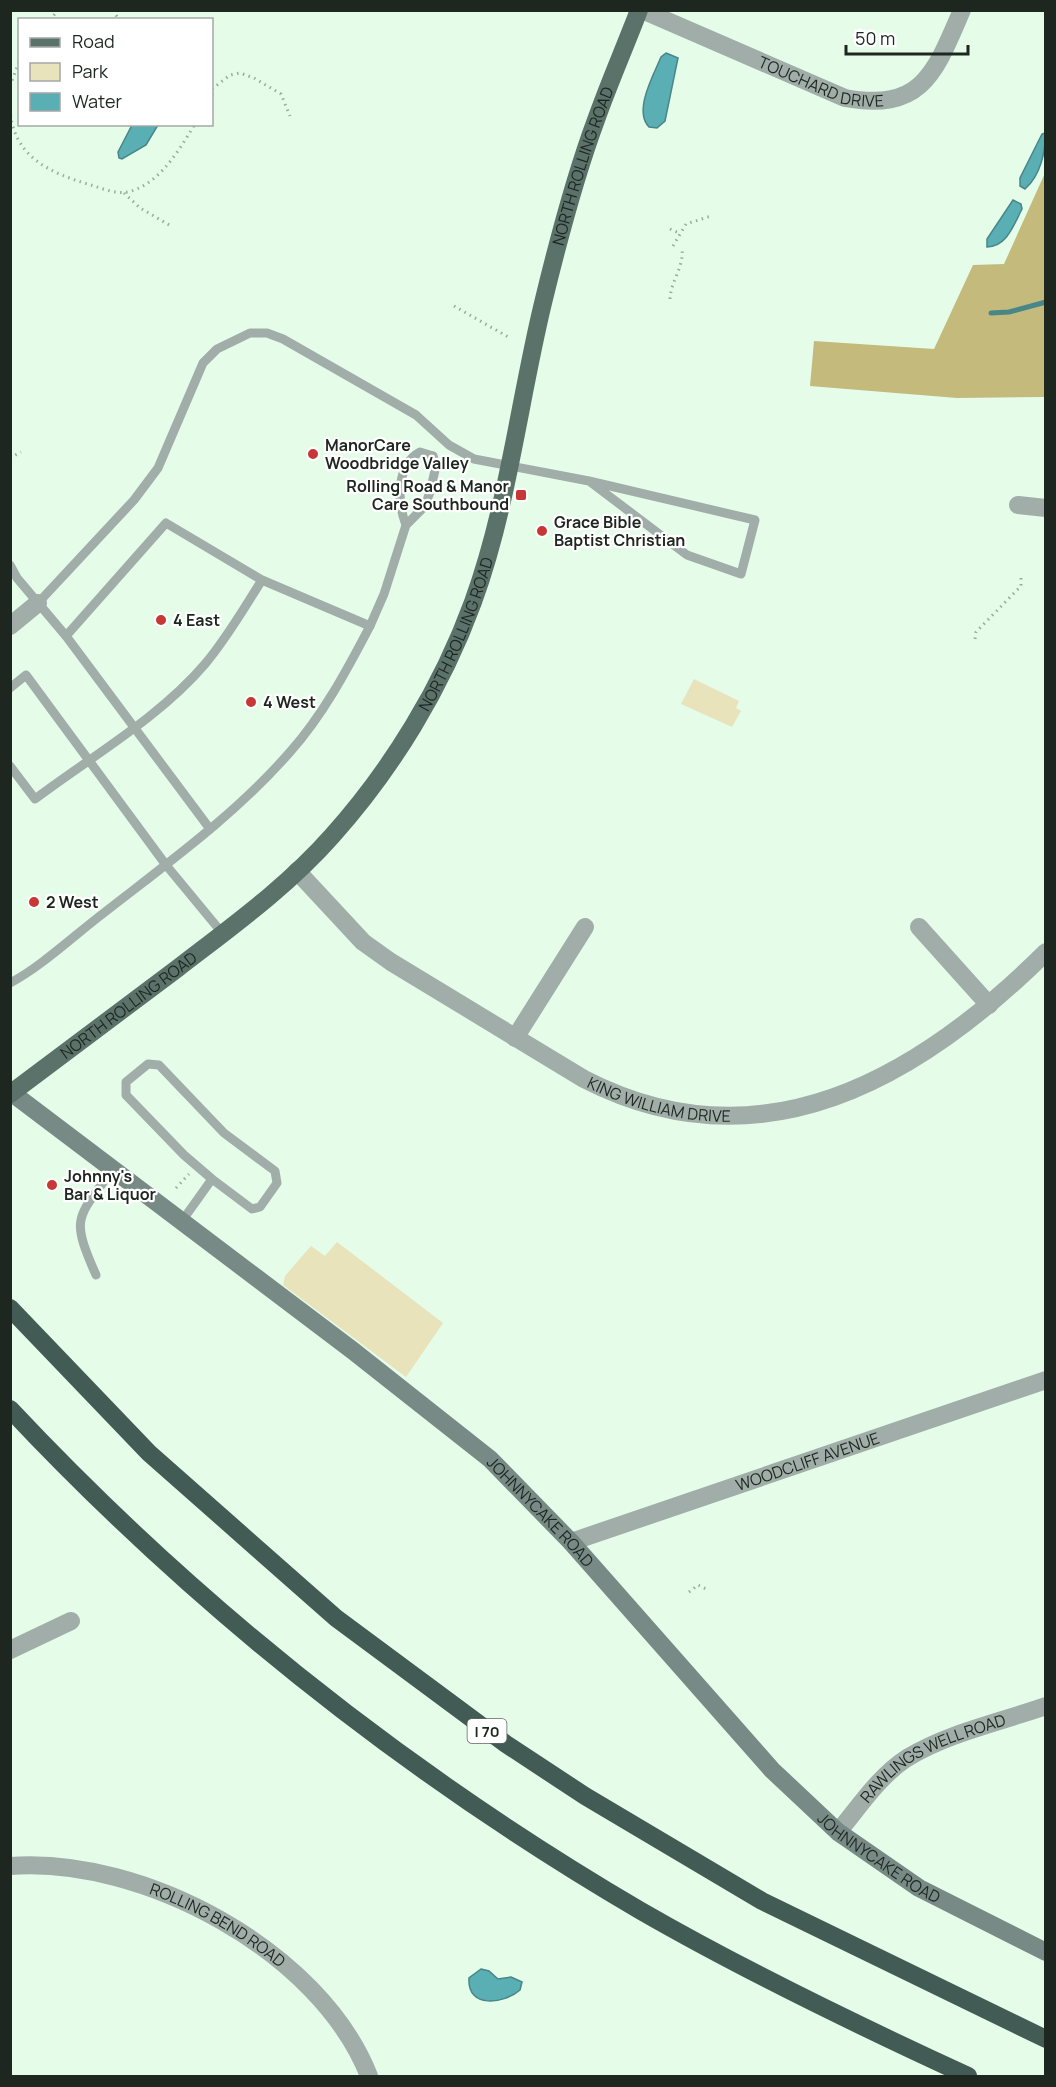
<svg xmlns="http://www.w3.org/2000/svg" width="1056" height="2087" font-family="Manrope,sans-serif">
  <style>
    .green { fill: #e8e3bb }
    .forest { fill: #c3ba7c }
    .water { fill: #5aafb4; stroke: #488688; stroke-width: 1.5 }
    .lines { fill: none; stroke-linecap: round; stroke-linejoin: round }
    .stream { stroke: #488688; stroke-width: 5 }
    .path { stroke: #9aac9d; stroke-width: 3; stroke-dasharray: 1.5 4.5; stroke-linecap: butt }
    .lane { stroke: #a0ada9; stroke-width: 9 }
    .street { stroke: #a0ada9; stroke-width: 18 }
    .secondary { stroke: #788a85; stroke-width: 18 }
    .primary { stroke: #5b726b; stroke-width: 18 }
    .highway { stroke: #425c55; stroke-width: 18 }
    .poi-dot { fill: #c63736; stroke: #fff; stroke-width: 2 }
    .labels { text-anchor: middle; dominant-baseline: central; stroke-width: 4.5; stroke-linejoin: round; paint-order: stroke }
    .shield { fill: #fff; stroke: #626763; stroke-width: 1.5 }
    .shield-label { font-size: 15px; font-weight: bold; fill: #1e2620 }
    .street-label { font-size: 16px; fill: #1e2620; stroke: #fff }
    .poi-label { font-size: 16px; font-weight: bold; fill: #1e2620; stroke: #fff; text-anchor: start }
  </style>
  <rect width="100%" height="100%" fill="#e5fce9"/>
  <g class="green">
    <polygon points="694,679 739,701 736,708 741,711 732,727 681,704"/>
    <polygon points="337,1242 443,1323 406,1377 283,1285 285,1276 311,1246 325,1256"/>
  </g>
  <polygon class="forest" points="1045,173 1045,397 957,398 810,386 814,341 934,349 973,265 1004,264"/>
  <g class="water">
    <path d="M 666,53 L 678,58 L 665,121 L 657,128 L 649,127 C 633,111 654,74 661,57 Z"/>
    <polygon points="132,125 158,125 146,145 122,159 119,158 118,152"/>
    <path d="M 1045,133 C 1046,152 1040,176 1025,189 L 1020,186 L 1020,178 L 1042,134 Z"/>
    <path d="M 1013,200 L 1021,204 L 1022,209 C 1014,224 1007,247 987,247 L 987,239 Z"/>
    <path d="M 481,1969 L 489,1971 L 498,1979 L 511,1977 L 522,1982 L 520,1990 C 504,2004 467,2009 469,1978 Z"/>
  </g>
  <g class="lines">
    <polyline class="stream" points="991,313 1009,312 1046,302"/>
    <g class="path">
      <polyline points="113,10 119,20"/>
      <polyline points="50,20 58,10"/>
      <polyline points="10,86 20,59"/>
      <polyline points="212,95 212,89 230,75 240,73 254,78 281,94 290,116"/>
      <path d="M 10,109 C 13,157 50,173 91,185 C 103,189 116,194 128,192 C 160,184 179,150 195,124"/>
      <polyline points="124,193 140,208 171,226"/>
      <polyline points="670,229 679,233"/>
      <polyline points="673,246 686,224 711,216"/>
      <path d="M 670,299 C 671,280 684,268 682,248"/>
      <polyline points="454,306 510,338"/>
      <polyline points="10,458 21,452"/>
      <polyline points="975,639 976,632 1021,586 1021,577"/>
      <polyline points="176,1188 189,1174"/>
      <polyline points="689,1592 698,1585 706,1589"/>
    </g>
    <g class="lane">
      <path d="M 406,525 C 397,502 396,465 420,452 L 433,456"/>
      <polyline points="10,565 17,578 66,636 210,829"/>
      <polyline points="38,603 134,500 158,468 203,363 217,349 250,333 267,333 283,339 416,415 449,445 474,459 589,481 755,520 741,574 687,555 589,481"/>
      <polyline points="370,626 384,594 406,525 425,506 430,492 436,466 433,456"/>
      <polyline points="10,688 26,675 166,865 223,934"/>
      <path d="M 10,766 L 35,799 C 92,756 159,718 205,664 C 227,638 244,608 262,580"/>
      <path d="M 10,983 C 41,967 77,933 105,912 C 169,862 236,814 290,752 C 323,715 347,670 370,626 L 262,580 L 166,523 L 66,636"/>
      <polyline points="182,1221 212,1179 252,1209 260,1207 277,1183 275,1171 224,1133 159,1065 148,1064 126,1082 126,1095 184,1155 212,1179"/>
      <path d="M 96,1275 C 70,1216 77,1219 113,1169"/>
    </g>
    <g class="street">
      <path id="s1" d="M 642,10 L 845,98 C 923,112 935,72 962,10"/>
      <polyline points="1018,505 1046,508"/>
      <polyline points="10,626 38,603"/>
      <path id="s2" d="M 297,871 L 363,942 L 391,962 L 584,1079 C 761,1170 918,1079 1046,952"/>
      <polyline points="919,927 989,1005"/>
      <polyline points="515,1038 585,927"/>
      <path id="s3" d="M 571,1542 L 1046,1380"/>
      <polyline points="10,1650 71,1621"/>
      <path id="s4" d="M 838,1832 C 859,1807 879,1776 907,1758 C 948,1733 1000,1722 1046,1706"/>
      <path id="s5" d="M 10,1866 C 143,1856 320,1951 369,2076"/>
    </g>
    <path class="secondary" id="s6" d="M 12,1093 L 352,1350 L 490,1459 L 571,1542 L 772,1770 L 838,1832 L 919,1888 L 1046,1952"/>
    <path class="primary" id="s7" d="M 10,1094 C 66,1052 122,1010 178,968 C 231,927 287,887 332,836 C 392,769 442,687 473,602 C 508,506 519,402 543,303 C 558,241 574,179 596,120 C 609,83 625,47 639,10"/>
    <g class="highway">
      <polyline points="10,1308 149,1453 336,1618 506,1744 585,1796 762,1901 1046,2039"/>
      <path d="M 10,1409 C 195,1606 409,1775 641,1911 C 747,1972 857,2025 968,2076"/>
    </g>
  </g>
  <g class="poi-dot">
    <circle cx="313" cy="454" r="6"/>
    <rect x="515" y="489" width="12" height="12" rx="3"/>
    <circle cx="542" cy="531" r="6"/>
    <circle cx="161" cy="620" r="6"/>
    <circle cx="251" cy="702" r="6"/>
    <circle cx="34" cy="902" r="6"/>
    <circle cx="52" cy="1185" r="6"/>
  </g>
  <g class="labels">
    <rect class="shield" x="467.5" y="1719" width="39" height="24" rx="4.5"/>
    <g class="shield-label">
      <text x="487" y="1731">I 70</text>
    </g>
    <g class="street-label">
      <text stroke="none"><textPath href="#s1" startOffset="194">TOUCHARD DRIVE</textPath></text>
      <text stroke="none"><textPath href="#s7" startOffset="1138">NORTH ROLLING ROAD</textPath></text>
      <text stroke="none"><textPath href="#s7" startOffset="652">NORTH ROLLING ROAD</textPath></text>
      <text stroke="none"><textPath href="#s7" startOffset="148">NORTH ROLLING ROAD</textPath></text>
      <text stroke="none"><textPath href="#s2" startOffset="436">KING WILLIAM DRIVE</textPath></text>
      <text stroke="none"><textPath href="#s3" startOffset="250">WOODCLIFF AVENUE</textPath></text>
      <text stroke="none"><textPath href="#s6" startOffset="675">JOHNNYCAKE ROAD</textPath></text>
      <text stroke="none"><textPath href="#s4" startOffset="124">RAWLINGS WELL ROAD</textPath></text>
      <text stroke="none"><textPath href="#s6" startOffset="1161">JOHNNYCAKE ROAD</textPath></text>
      <text stroke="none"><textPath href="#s5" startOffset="220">ROLLING BEND ROAD</textPath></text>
    </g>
    <g class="poi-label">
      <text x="325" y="445">ManorCare<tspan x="325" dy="18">Woodbridge Valley</tspan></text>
      <text x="509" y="486" text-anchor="end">Rolling Road &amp; Manor<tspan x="509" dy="18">Care Southbound</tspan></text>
      <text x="554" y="522">Grace Bible<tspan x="554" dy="18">Baptist Christian</tspan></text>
      <text x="173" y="620">4 East</text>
      <text x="263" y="702">4 West</text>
      <text x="46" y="902">2 West</text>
      <text x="64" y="1176">Johnny's<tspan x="64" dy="18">Bar &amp; Liquor</tspan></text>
    </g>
  </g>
  <rect width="1056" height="2087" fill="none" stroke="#1e2620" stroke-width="24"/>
  <rect x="18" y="18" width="195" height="108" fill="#ffffff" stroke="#a5a8a6" stroke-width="1.5"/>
  <rect x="30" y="38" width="30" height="9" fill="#5b726b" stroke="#a5a8a6" stroke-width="1.5"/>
  <text x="72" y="48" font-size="18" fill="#1e2620">Road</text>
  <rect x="30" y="63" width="30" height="18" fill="#e8e3bb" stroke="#a5a8a6" stroke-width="1.5"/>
  <text x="72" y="78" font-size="18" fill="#1e2620">Park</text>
  <rect x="30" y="93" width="30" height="18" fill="#5aafb4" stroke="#a5a8a6" stroke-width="1.5"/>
  <text x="72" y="108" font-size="18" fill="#1e2620">Water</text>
  <path d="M846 45v9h122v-9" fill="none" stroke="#1e2620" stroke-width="3"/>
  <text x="855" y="45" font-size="18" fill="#1e2620" stroke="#ffffff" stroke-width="4.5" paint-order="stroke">50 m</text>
</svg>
